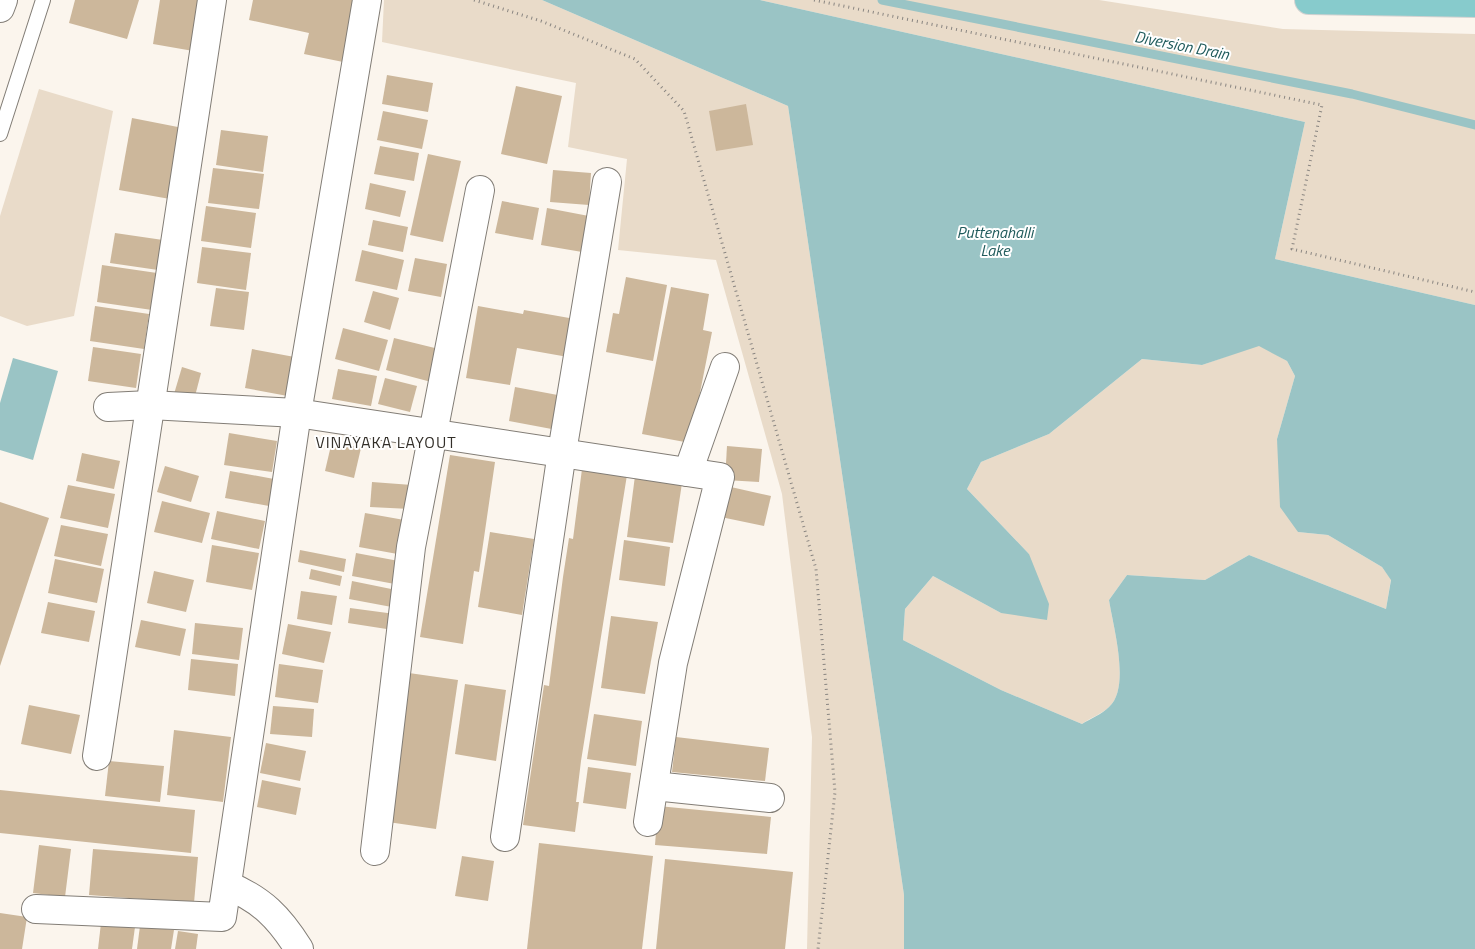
<svg xmlns="http://www.w3.org/2000/svg" width="1475" height="949" font-family="'Titillium Web',sans-serif">
  <style>
    .green { fill: #e9dbc9 }
    .water { fill: #9ac4c5; fill-rule: evenodd }
    .lines { fill: none; stroke-linecap: round; stroke-linejoin: round }
    .stream { stroke: #9ac4c5; stroke-width: 9 }
    .building { fill: #ccb79b }
    .service-casing { stroke: #827d76; stroke-width: 16 }
    .minor-casing { stroke: #827d76; stroke-width: 30 }
    .tertiary-casing { stroke: #827d76; stroke-width: 30 }
    .primary-casing { stroke: #d2d2d1; stroke-width: 30 }
    .path { stroke: #898581; stroke-width: 3; stroke-dasharray: 1 4; stroke-linecap: butt }
    .service { stroke: #fff; stroke-width: 14 }
    .minor { stroke: #fff; stroke-width: 28 }
    .tertiary { stroke: #fff; stroke-width: 28 }
    .primary { stroke: #87cbcc; stroke-width: 28 }
    .labels { text-anchor: middle; dominant-baseline: central; stroke-width: 4; stroke-linejoin: round; paint-order: stroke }
    .water-label { font-size: 16px; font-style: italic; fill: #205b5c; stroke: #fff }
    .neighbourhood-label { font-size: 16px; letter-spacing: 1px; fill: #332f29; stroke: #fff }
  </style>
  <rect width="100%" height="100%" fill="#fbf5ed"/>
  <g class="green">
    <polygon points="384,0 542,0 788,106 904,895 904,949 807,949 812,737 782,494 716,260 618,250 627,159 568,147 576,83 382,42"/>
    <polygon points="760,0 1099,0 1283,29 1475,34 1475,305 1275,259 1305,122"/>
    <polygon points="39,89 113,111 74,316 27,326 0,316 0,216"/>
    <path d="M 1259,345 L 1287,361 L 1295,376 L 1277,439 L 1298,532 L 1328,535 L 1382,567 L 1391,579 L 1386,609 L 1249,555 L 1205,580 L 1127,575 L 1109,600 C 1113,626 1131,688 1109,707 C 1102,714 1090,718 1082,724 L 1001,690 L 903,640 L 905,609 L 933,576 L 1001,613 L 1029,554 L 967,489 L 981,462 L 1049,434 L 1142,359 L 1202,365 Z"/>
  </g>
  <g class="water">
    <path d="M 542,0 L 760,0 L 1305,122 L 1275,259 L 1475,305 L 1475,949 L 904,949 L 904,895 L 788,106 ZM 1259,346 L 1287,361 L 1295,376 L 1277,439 L 1280,507 L 1298,532 L 1328,535 L 1382,567 L 1391,580 L 1386,609 L 1249,555 L 1205,580 L 1127,575 L 1109,600 C 1113,626 1131,688 1109,707 C 1102,714 1090,719 1082,724 L 1001,690 L 903,640 L 905,609 L 933,576 L 1001,613 L 1047,620 L 1049,604 L 1029,554 L 967,489 L 981,462 L 1049,434 L 1142,359 L 1202,365 Z"/>
    <polygon points="13,358 58,371 33,460 0,450 0,403"/>
  </g>
  <g class="lines">
    <polyline class="stream" points="882,0 1352,94 1475,125"/>
  </g>
  <g class="building">
    <polygon points="75,0 139,0 127,39 69,23"/>
    <polygon points="160,0 208,0 199,52 153,44"/>
    <polygon points="253,0 362,0 348,63 304,54 309,33 249,20"/>
    <polygon points="387,75 433,83 428,112 382,104"/>
    <polygon points="516,86 562,96 547,164 501,154"/>
    <polygon points="746,104 753,145 716,151 709,111"/>
    <polygon points="383,111 428,120 422,149 377,140"/>
    <polygon points="132,118 183,128 170,199 119,190"/>
    <polygon points="221,130 268,136 263,172 216,165"/>
    <polygon points="380,146 419,153 414,181 374,174"/>
    <polygon points="428,154 461,161 443,242 410,235"/>
    <polygon points="213,168 264,174 259,209 208,203"/>
    <polygon points="553,170 591,173 589,205 550,202"/>
    <polygon points="370,183 406,191 400,217 365,209"/>
    <polygon points="502,201 539,208 533,240 495,233"/>
    <polygon points="206,206 256,213 251,248 201,241"/>
    <polygon points="547,208 594,217 588,253 541,245"/>
    <polygon points="373,220 408,227 403,252 368,245"/>
    <polygon points="115,233 163,240 158,270 110,263"/>
    <polygon points="202,247 251,253 246,290 197,283"/>
    <polygon points="362,250 404,260 397,290 355,281"/>
    <polygon points="415,258 447,264 441,297 408,291"/>
    <polygon points="102,265 157,273 152,310 97,302"/>
    <polygon points="626,277 667,285 653,361 606,352 613,313 619,314"/>
    <polygon points="671,287 709,294 703,330 712,332 690,443 642,434"/>
    <polygon points="216,288 249,292 244,330 210,326"/>
    <polygon points="373,291 399,298 390,330 364,322"/>
    <polygon points="95,306 149,314 144,349 90,341"/>
    <polygon points="478,306 523,314 524,310 575,319 568,357 517,348 510,385 466,378"/>
    <polygon points="343,328 388,340 379,371 335,359"/>
    <polygon points="394,338 443,350 435,383 386,370"/>
    <polygon points="93,347 141,354 136,388 88,381"/>
    <polygon points="252,349 300,358 293,397 245,388"/>
    <polygon points="182,367 201,373 194,400 174,394"/>
    <polygon points="338,369 377,376 371,406 332,399"/>
    <polygon points="385,378 417,386 410,412 378,404"/>
    <polygon points="515,387 563,396 557,430 509,421"/>
    <polygon points="229,433 277,441 272,472 224,465"/>
    <polygon points="332,441 361,448 354,478 325,471"/>
    <polygon points="727,446 762,449 759,482 725,480"/>
    <polygon points="82,453 120,461 114,489 76,481"/>
    <polygon points="450,455 495,462 479,572 474,571 463,644 420,637"/>
    <polygon points="165,466 199,476 191,502 157,492"/>
    <polygon points="582,469 627,475 581,761 576,802 579,802 575,832 523,825 544,685 549,686 563,577 569,538 573,539"/>
    <polygon points="230,471 274,479 269,506 225,498"/>
    <polygon points="635,476 682,483 673,543 627,537"/>
    <polygon points="372,482 412,485 410,509 370,507"/>
    <polygon points="68,485 115,494 108,528 60,518"/>
    <polygon points="722,485 771,496 764,526 716,516"/>
    <polygon points="162,501 210,513 202,543 154,532"/>
    <polygon points="0,502 49,518 0,666"/>
    <polygon points="217,511 265,521 259,549 211,539"/>
    <polygon points="365,513 410,521 403,555 359,547"/>
    <polygon points="61,525 108,534 101,566 54,556"/>
    <polygon points="490,532 534,539 522,615 478,607"/>
    <polygon points="624,540 670,547 665,586 619,580"/>
    <polygon points="212,545 259,553 252,590 206,582"/>
    <polygon points="300,550 346,559 344,572 298,562"/>
    <polygon points="356,553 404,562 400,585 352,576"/>
    <polygon points="55,559 104,569 97,603 48,593"/>
    <polygon points="311,569 342,576 340,586 309,579"/>
    <polygon points="154,571 194,580 186,612 147,603"/>
    <polygon points="352,581 401,591 397,608 349,599"/>
    <polygon points="301,591 337,596 332,625 297,619"/>
    <polygon points="48,602 95,611 89,642 41,633"/>
    <polygon points="350,608 395,614 393,630 348,623"/>
    <polygon points="611,616 658,622 645,694 601,688"/>
    <polygon points="141,620 186,629 180,656 135,647"/>
    <polygon points="195,623 243,628 239,660 192,654"/>
    <polygon points="288,624 331,632 324,663 282,654"/>
    <polygon points="191,659 238,664 235,696 188,690"/>
    <polygon points="279,664 323,670 318,703 275,697"/>
    <polygon points="409,673 458,680 436,829 388,822"/>
    <polygon points="465,684 506,690 496,761 455,754"/>
    <polygon points="29,705 80,715 71,754 21,744"/>
    <polygon points="273,706 314,709 312,737 270,734"/>
    <polygon points="594,714 642,721 636,766 587,759"/>
    <polygon points="174,730 231,737 223,802 167,795"/>
    <polygon points="676,737 769,748 765,781 672,772"/>
    <polygon points="266,743 306,751 300,781 260,773"/>
    <polygon points="109,761 164,766 160,802 105,796"/>
    <polygon points="588,767 631,773 626,809 583,803"/>
    <polygon points="262,780 301,788 296,815 257,807"/>
    <polygon points="0,790 195,810 191,853 0,833"/>
    <polygon points="658,806 771,817 767,854 655,845"/>
    <polygon points="539,843 653,856 642,949 527,949"/>
    <polygon points="39,845 71,849 65,897 33,893"/>
    <polygon points="93,849 198,857 194,903 89,895"/>
    <polygon points="462,856 494,861 488,901 455,896"/>
    <polygon points="665,859 793,872 785,949 656,949"/>
    <polygon points="0,913 27,917 22,949 0,949"/>
    <polygon points="101,923 135,927 132,949 98,949"/>
    <polygon points="140,926 174,930 171,949 137,949"/>
    <polygon points="178,931 198,934 196,949 175,949"/>
  </g>
  <g class="lines">
    <g class="service-casing">
      <polyline id="service" points="0,134 43,0"/>
    </g>
    <g class="minor-casing">
      <g id="minor">
        <polyline points="108,407 150,405 297,413 720,477 673,663 648,822"/>
        <polyline points="688,472 725,367"/>
        <polyline points="97,756 212,0"/>
        <polyline points="654,786 770,798"/>
        <polyline points="505,837 562,452 607,182"/>
        <polyline points="375,851 411,547 480,190"/>
        <path d="M 227,885 C 262,900 279,917 299,949"/>
        <polyline points="36,909 222,917 297,413 367,0"/>
      </g>
    </g>
    <g class="tertiary-casing">
      <polyline id="tertiary" points="0,8 3,0"/>
    </g>
    <g class="primary-casing">
      <polyline id="primary" points="1309,0 1475,3"/>
    </g>
    <g class="path">
      <polyline points="474,0 541,21 635,59 684,111 816,569 835,792 818,949"/>
      <polyline points="814,0 1322,105 1292,249 1475,292"/>
    </g>
    <use href="#service" class="service"/>
    <use href="#minor" class="minor"/>
    <use href="#tertiary" class="tertiary"/>
    <use href="#primary" class="primary"/>
  </g>
  <g class="labels">
    <g class="water-label">
      <text transform="translate(1182 45) rotate(11)">Diversion Drain</text>
      <text x="995" y="232">Puttenahalli<tspan x="995" dy="18">Lake</tspan></text>
    </g>
    <g class="neighbourhood-label">
      <text x="386" y="442">VINAYAKA LAYOUT</text>
    </g>
  </g>
</svg>
